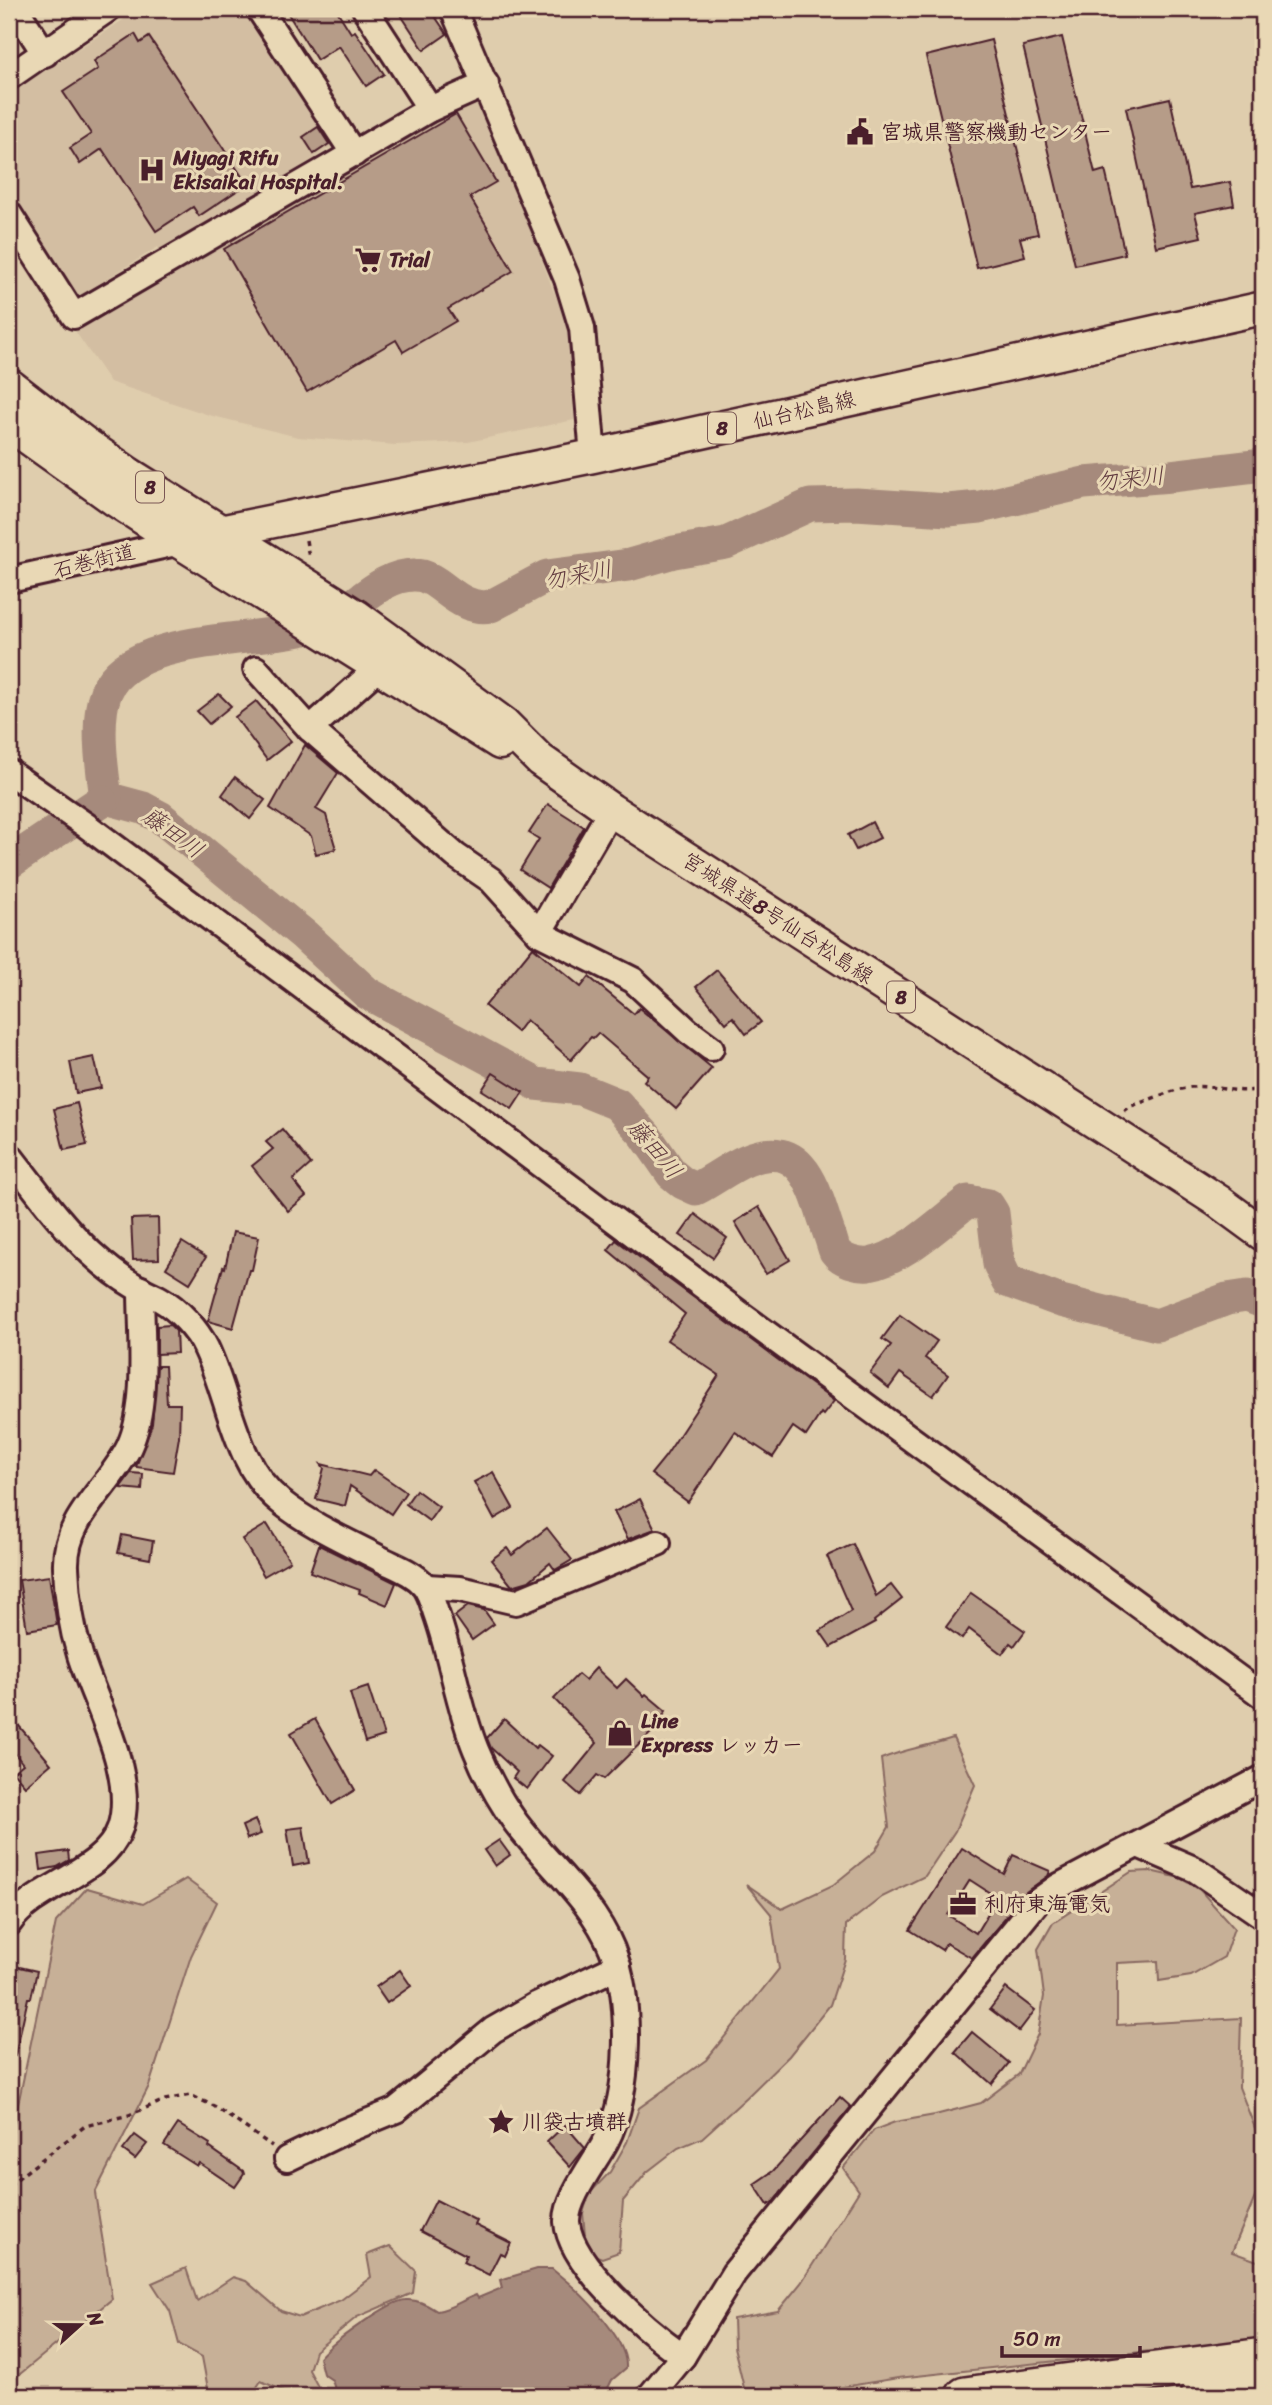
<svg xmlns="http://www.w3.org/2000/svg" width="1272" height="2405" font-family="Sriracha,'Klee One',sans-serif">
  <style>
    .built { fill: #d3bea2 }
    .green { fill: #c7b097; stroke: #886861; stroke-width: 2 }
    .water { fill: #a68a7b; stroke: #815f5b; stroke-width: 2 }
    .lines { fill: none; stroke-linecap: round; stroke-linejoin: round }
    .river { stroke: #a68a7b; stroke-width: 33 }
    .building { fill: #b69c88; stroke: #4a1f2b; stroke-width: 2; fill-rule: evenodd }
    .minor-casing { stroke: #4a1f2b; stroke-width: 30 }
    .major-casing { stroke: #4a1f2b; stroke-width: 37 }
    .highway-casing { stroke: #4a1f2b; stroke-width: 42 }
    .path { stroke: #4a1f2b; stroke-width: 3.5; stroke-dasharray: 5 5; stroke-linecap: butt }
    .minor { stroke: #e9d8b5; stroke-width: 24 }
    .major { stroke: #e9d8b5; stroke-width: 32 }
    .highway { stroke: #e9d8b5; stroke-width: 37 }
    .labels { text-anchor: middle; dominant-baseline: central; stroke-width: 6; stroke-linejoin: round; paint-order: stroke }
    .shield { fill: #e9d8b5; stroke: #7a5654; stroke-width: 2 }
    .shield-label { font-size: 19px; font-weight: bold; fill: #4a1f2b }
    .poi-label { font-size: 21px; font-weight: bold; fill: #4a1f2b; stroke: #e9d8b5; text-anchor: start }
    .street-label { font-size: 21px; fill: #4a1f2b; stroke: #e9d8b5 }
    .water-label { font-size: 23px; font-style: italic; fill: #613a3f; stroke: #e9d8b5 }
  </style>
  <rect width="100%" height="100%" fill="#dfcdad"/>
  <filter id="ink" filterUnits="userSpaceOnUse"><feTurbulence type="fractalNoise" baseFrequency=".0143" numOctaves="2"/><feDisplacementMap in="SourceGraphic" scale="14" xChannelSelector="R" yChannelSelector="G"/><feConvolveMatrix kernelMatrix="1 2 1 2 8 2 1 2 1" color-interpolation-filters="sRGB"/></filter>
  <g filter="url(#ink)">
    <g class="built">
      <polygon points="140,9 248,9 336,144 162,255 158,247 79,296 73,292 9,196 9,94"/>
      <polygon points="469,96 482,102 552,287 568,324 574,420 468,442 395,445 298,437 209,415 110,382 73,328 215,248"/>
    </g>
    <g class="green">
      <path d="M 953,1738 L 975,1785 L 955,1831 L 925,1876 L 882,1897 L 846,1925 L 845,1959 L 830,2005 L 789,2056 L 747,2097 L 702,2138 L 678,2148 L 647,2172 L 623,2201 L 619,2252 L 602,2258 L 594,2255 L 585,2236 L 583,2213 L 589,2194 L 610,2172 L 627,2142 L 639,2108 L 706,2060 L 779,1969 L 771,1914 L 746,1884 L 782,1909 L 833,1885 L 875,1851 L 889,1827 L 881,1759 C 905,1749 929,1746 953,1738 Z"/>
      <polygon points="1150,1871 1180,1878 1200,1890 1234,1928 1224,1957 1191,1976 1159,1981 1158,1961 1117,1963 1117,2025 1241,2018 1239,2087 1260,2141 1261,2183 1232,2252 1263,2263 1263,2339 898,2378 788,2396 746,2396 734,2347 733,2319 778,2311 801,2283 859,2191 843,2168 874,2130 895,2122 935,2115 981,2103 1019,2074 1038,2034 1044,1996 1038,1949 1053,1923 1131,1872"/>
      <polygon points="186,1879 217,1902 191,1956 149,2086 95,2193 112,2299 9,2383 9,2148 56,1922 87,1888 143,1904"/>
      <polygon points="390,2246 416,2271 413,2293 357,2317 315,2351 309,2370 323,2396 295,2396 261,2381 251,2396 208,2389 202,2357 179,2344 170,2311 152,2283 186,2268 197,2301 233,2277 246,2281 281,2311 300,2317 341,2300 371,2277 367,2255"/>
    </g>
    <path class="water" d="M 537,2269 L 552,2269 C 576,2288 628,2336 626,2368 L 612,2380 L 604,2396 L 337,2396 L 332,2380 L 323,2374 L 319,2358 C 329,2345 390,2300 406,2300 C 418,2299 427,2305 437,2311 C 451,2309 462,2300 476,2295 L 478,2298 L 502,2288 L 500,2280 Z"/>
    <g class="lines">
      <g class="river">
        <path d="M 106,798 L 143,808 L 160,817 L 304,935 L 367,993 L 536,1084 L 580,1089 L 617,1104 L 645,1135 L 672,1174 L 683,1183 L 696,1189 C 713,1180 730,1167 747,1160 C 807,1136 815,1195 830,1236 C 832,1241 833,1247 835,1251 C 842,1261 858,1265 869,1264 C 904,1258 940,1222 968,1201 L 988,1205 L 993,1213 L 999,1264 L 1007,1281 L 1061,1301 L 1157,1325 L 1227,1299 L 1247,1296 L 1263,1302"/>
        <path d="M 106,798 C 102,769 95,719 106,692 C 131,632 262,643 317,626 C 351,615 378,574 415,575 C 441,575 456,612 491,606 L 547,576 L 629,565 L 674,552 L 726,543 L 810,505 L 856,504 L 948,510 L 980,507 L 1084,483 L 1171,476 L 1263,465"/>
        <polyline points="9,863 101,801"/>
      </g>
    </g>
    <g class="building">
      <polygon points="285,9 336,9 351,33 355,31 384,74 366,86 339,46 317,60"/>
      <polygon points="410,9 430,9 447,34 424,50 401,15"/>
      <polygon points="135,34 140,43 149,37 247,184 199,216 193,207 156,231 102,149 80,164 70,148 91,134 63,92 98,69 94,61"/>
      <polygon points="1062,37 1095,173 1105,170 1125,254 1075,265 1023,46"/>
      <polygon points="991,40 1038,234 1020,238 1025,256 977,268 926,56"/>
      <polygon points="1170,98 1190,189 1230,182 1234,205 1195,213 1201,237 1156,247 1126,108"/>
      <polygon points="456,114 496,182 470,197 513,271 448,309 456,321 403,352 396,340 307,392 224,249"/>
      <polygon points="318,127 329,144 314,154 303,137"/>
      <polygon points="219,694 231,706 209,724 197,711"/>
      <polygon points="256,701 291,741 267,760 235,717"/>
      <polygon points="305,745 338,773 316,809 326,815 336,849 316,854 311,836 270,808"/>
      <polygon points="235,777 265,800 250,819 222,795"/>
      <polygon points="548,804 584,827 548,888 520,870 539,839 529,833"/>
      <polygon points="872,822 880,838 856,850 848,835"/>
      <polygon points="533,947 581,987 589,977 634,1014 639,1008 712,1068 676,1109 644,1081 648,1076 598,1033 593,1038 591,1037 571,1060 526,1020 517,1032 485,1006"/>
      <polygon points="717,970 761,1022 746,1034 733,1017 726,1023 696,987"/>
      <polygon points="94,1057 101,1088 76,1093 70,1062"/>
      <polygon points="493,1073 523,1092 512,1109 482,1090"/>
      <polygon points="77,1103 87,1145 64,1150 54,1109"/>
      <polygon points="282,1129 311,1164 293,1180 306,1196 288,1211 252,1166 273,1149 266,1142"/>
      <polygon points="759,1207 790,1260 766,1274 735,1222"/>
      <polygon points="695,1214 727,1238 713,1258 680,1235"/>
      <polygon points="158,1218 159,1259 133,1260 131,1219"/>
      <polygon points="233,1232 259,1237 252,1270 249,1270 233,1328 208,1321 223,1267 225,1268"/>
      <polygon points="616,1240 834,1401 823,1415 821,1413 806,1436 793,1427 773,1457 735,1432 688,1502 651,1474 665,1457 719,1375 667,1340 685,1314 608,1250"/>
      <polygon points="182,1242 206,1257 190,1283 166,1268"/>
      <polygon points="900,1315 937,1341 925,1358 948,1375 933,1396 900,1373 889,1388 870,1373 891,1345 882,1339"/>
      <polygon points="170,1325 176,1331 177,1353 157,1354 157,1326"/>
      <polygon points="157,1366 165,1366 167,1404 180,1404 179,1437 173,1472 136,1467 152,1424"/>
      <polygon points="321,1464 369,1476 374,1470 406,1492 391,1514 350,1486 345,1506 316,1499 324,1468"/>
      <polygon points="493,1472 513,1508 494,1519 474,1482"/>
      <polygon points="131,1473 143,1474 142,1490 120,1488"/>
      <polygon points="416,1490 439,1507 429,1521 406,1504"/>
      <polygon points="640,1499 655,1529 628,1539 614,1512"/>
      <polygon points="267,1524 290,1561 264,1576 242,1539"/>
      <polygon points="547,1528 572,1560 555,1570 550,1563 529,1581 512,1586 491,1560 507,1548 512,1555"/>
      <polygon points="122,1535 153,1541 150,1559 118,1553"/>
      <polygon points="853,1544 876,1596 891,1585 902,1599 874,1621 875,1623 831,1647 820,1631 851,1611 827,1556"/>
      <polygon points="319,1545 396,1583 387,1605 359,1593 360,1590 310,1572"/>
      <polygon points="49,1576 57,1625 27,1630 19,1580"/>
      <polygon points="971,1593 1025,1631 1014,1646 1010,1643 1002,1654 969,1629 962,1639 946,1627"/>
      <polygon points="468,1606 484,1610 494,1624 472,1640 455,1616"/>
      <polygon points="596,1668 617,1688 626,1679 644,1696 646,1694 666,1711 655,1725 657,1727 604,1779 597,1775 580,1795 565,1782 597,1743 554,1699 578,1674 585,1680"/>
      <polygon points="368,1687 384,1736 365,1742 350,1693"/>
      <polygon points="9,1714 51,1764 25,1786 13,1772 23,1764 9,1746"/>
      <polygon points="315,1719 355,1790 332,1804 291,1733"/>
      <polygon points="504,1719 535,1748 538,1745 552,1756 527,1789 513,1778 517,1772 491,1748 487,1738"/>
      <polygon points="255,1820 261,1834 247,1839 242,1826"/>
      <polygon points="303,1827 309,1863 293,1866 287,1829"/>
      <polygon points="499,1840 510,1855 495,1866 484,1850"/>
      <path d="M 962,1848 L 1004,1874 L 1013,1855 L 1050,1871 L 1048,1876 L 1026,1892 L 972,1958 L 946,1943 L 942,1950 L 910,1930 ZM 970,1880 L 993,1895 L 988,1902 L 993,1905 L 976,1933 L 948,1915 Z"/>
      <polygon points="68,1851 69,1860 57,1867 41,1870 39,1855"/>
      <polygon points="11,1965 37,1971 31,1998 28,1998 15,2056 9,2055"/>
      <polygon points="400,1970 411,1986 387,2003 376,1987"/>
      <polygon points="1006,1988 1035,2010 1019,2031 990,2009"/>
      <polygon points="972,2032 1009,2063 992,2084 955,2052"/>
      <polygon points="840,2097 851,2107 774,2201 768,2205 754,2184 773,2171"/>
      <polygon points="178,2124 210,2144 209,2147 243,2171 244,2174 235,2187 199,2163 197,2166 164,2145"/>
      <polygon points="565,2125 585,2148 570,2167 547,2142"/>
      <polygon points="135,2135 147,2144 135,2159 123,2150"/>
      <polygon points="436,2200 477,2221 475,2225 511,2243 505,2256 500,2253 489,2275 463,2262 466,2255 420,2231"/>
    </g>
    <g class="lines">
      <g class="minor-casing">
        <g id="minor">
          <polyline points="16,9 45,54"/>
          <polyline points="259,9 354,154"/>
          <polyline points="365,9 430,109"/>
          <polyline points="453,9 567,279 582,328 593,456"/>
          <polyline points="9,77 108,9"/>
          <polyline points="9,214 74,316 430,109 486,84"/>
          <polyline points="9,580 180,542"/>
          <polyline points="256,669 310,729 456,856 491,880 539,933 633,980 688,1031 711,1048"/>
          <polyline points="310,729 378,668"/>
          <polyline points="9,772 87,826 743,1316 1263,1696"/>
          <polyline points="539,933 611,810"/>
          <path d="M 9,1155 C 35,1188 60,1224 91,1253 C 103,1264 119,1277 133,1285 C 142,1291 151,1294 160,1299 C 178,1309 197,1329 206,1348 C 230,1398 235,1466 281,1502 C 310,1525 346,1541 379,1558 C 394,1566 413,1572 424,1585 C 430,1592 433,1604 436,1613 C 452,1658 458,1706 476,1750 C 486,1775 500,1801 516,1823 C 547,1864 592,1900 612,1949 C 632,1999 631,2092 606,2141 C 595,2162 566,2198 567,2222 C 570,2266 648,2331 683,2356"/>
          <polyline points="427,1587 460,1589 516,1602 658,1543"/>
          <polyline points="1138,1845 1196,1870 1263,1916"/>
          <path d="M 9,1923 C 35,1885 105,1873 120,1828 C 137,1776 95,1704 80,1655 C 71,1626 67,1597 66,1567 C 64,1517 109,1488 129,1447 C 149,1404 141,1336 141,1289"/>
          <polyline points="287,2159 345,2131 396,2110 493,2030 538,2004 618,1966"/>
          <polyline points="650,2396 683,2356 734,2273 1038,1901 1059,1886 1263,1778"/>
        </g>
      </g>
      <g class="major-casing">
        <g id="major">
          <polyline points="9,385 84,443 129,474 356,616 504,724 540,760 611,810 1218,1201 1263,1234"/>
          <polyline points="9,424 114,499 180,542 500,743"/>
          <polyline points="180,542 220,532 593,456 1263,308"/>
        </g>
      </g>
      <g class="highway-casing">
        <g id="highway">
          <polyline points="965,2396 1263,2357"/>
          <polyline points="1200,2396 1263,2389"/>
        </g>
      </g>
      <g class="path">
        <polyline points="306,540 309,558"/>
        <path d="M 1124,1111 L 1131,1106 C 1150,1100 1171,1090 1191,1087 C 1215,1084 1240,1096 1263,1088"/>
        <polyline points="9,2185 85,2126 129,2115 165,2100 190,2095 214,2106 272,2146"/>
      </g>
      <use href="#minor" class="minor"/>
      <use href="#major" class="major"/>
      <use href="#highway" class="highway"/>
    </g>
  </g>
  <defs>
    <g id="civic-bare" transform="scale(2.1)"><path d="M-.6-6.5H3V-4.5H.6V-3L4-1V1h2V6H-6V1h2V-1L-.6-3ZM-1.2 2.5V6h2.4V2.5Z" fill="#4a1f2b" stroke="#e9d8b5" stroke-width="2.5" paint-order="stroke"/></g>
    <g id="hospital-bare" transform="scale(2.1)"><path d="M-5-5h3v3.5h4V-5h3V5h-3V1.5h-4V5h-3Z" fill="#4a1f2b" stroke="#e9d8b5" stroke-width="2.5" paint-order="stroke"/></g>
    <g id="supermarket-bare" transform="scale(2.1)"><path d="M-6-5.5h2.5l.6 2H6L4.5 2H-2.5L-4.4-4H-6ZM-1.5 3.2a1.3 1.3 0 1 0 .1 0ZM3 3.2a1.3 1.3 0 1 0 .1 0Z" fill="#4a1f2b" stroke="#e9d8b5" stroke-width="2.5" paint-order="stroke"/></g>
    <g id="shop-bare" transform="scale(2.1)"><path d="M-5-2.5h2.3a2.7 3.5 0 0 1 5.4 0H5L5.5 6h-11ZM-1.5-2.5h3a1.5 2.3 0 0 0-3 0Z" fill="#4a1f2b" stroke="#e9d8b5" stroke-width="2.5" paint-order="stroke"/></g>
    <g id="office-bare" transform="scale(2.1)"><path d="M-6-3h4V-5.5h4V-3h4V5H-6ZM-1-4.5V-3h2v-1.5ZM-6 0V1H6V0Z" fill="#4a1f2b" stroke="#e9d8b5" stroke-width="2.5" paint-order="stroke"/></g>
    <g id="sight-bare" transform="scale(2.1)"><path d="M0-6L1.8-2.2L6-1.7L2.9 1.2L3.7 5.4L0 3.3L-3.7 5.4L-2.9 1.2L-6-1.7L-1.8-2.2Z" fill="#4a1f2b" stroke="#e9d8b5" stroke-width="2.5" paint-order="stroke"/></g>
  </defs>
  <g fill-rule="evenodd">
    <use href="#civic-bare" x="860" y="132"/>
    <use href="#hospital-bare" x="152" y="170"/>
    <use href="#supermarket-bare" x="368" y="260"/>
    <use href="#shop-bare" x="620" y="1733"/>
    <use href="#office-bare" x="963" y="1904"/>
    <use href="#sight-bare" x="501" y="2122"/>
  </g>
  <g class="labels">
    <g class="shield">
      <rect x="708" y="412.5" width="28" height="31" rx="5"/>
      <rect x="136" y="471.5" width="28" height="31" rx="5"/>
      <rect x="887" y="981.5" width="28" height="31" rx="5"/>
    </g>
    <g class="shield-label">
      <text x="722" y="428">8</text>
      <text x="150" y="487">8</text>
      <text x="901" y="997">8</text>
    </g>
    <g class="poi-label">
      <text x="881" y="132">宮城県警察機動センター</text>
      <text x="173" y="158">Miyagi Rifu<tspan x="173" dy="24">Ekisaikai Hospital.</tspan></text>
      <text x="389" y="260">Trial</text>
      <text x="641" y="1721">Line<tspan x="641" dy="24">Express レッカー</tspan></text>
      <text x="984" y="1904">利府東海電気</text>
      <text x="522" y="2122">川袋古墳群</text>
    </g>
    <g class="street-label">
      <text transform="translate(804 410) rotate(-13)">仙台松島線</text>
      <text transform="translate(94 561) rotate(-14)">石巻街道</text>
      <text transform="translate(778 918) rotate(33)">宮城県道8号仙台松島線</text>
    </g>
    <g class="water-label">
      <text transform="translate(1130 479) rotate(-6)">勿来川</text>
      <text transform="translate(578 575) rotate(-11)">勿来川</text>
      <text transform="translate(173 833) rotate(36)">藤田川</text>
      <text transform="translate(655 1149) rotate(50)">藤田川</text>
    </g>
  </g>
  <rect width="1272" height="2405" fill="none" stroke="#e9d8b5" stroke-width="35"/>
  <rect x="18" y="18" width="1237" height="2370" fill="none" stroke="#4a1f2b" stroke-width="2.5" filter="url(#ink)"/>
  <g transform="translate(80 2325) rotate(69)" stroke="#e9d8b5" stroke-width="5" paint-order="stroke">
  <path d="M0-5L12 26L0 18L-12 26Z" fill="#4a1f2b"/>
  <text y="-10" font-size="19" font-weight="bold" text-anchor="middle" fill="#4a1f2b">N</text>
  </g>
  <path d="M1002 2346v10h138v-10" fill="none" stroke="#4a1f2b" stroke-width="3.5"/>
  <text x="1013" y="2346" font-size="21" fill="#4a1f2b" stroke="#e9d8b5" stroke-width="5" paint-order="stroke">50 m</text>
</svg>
